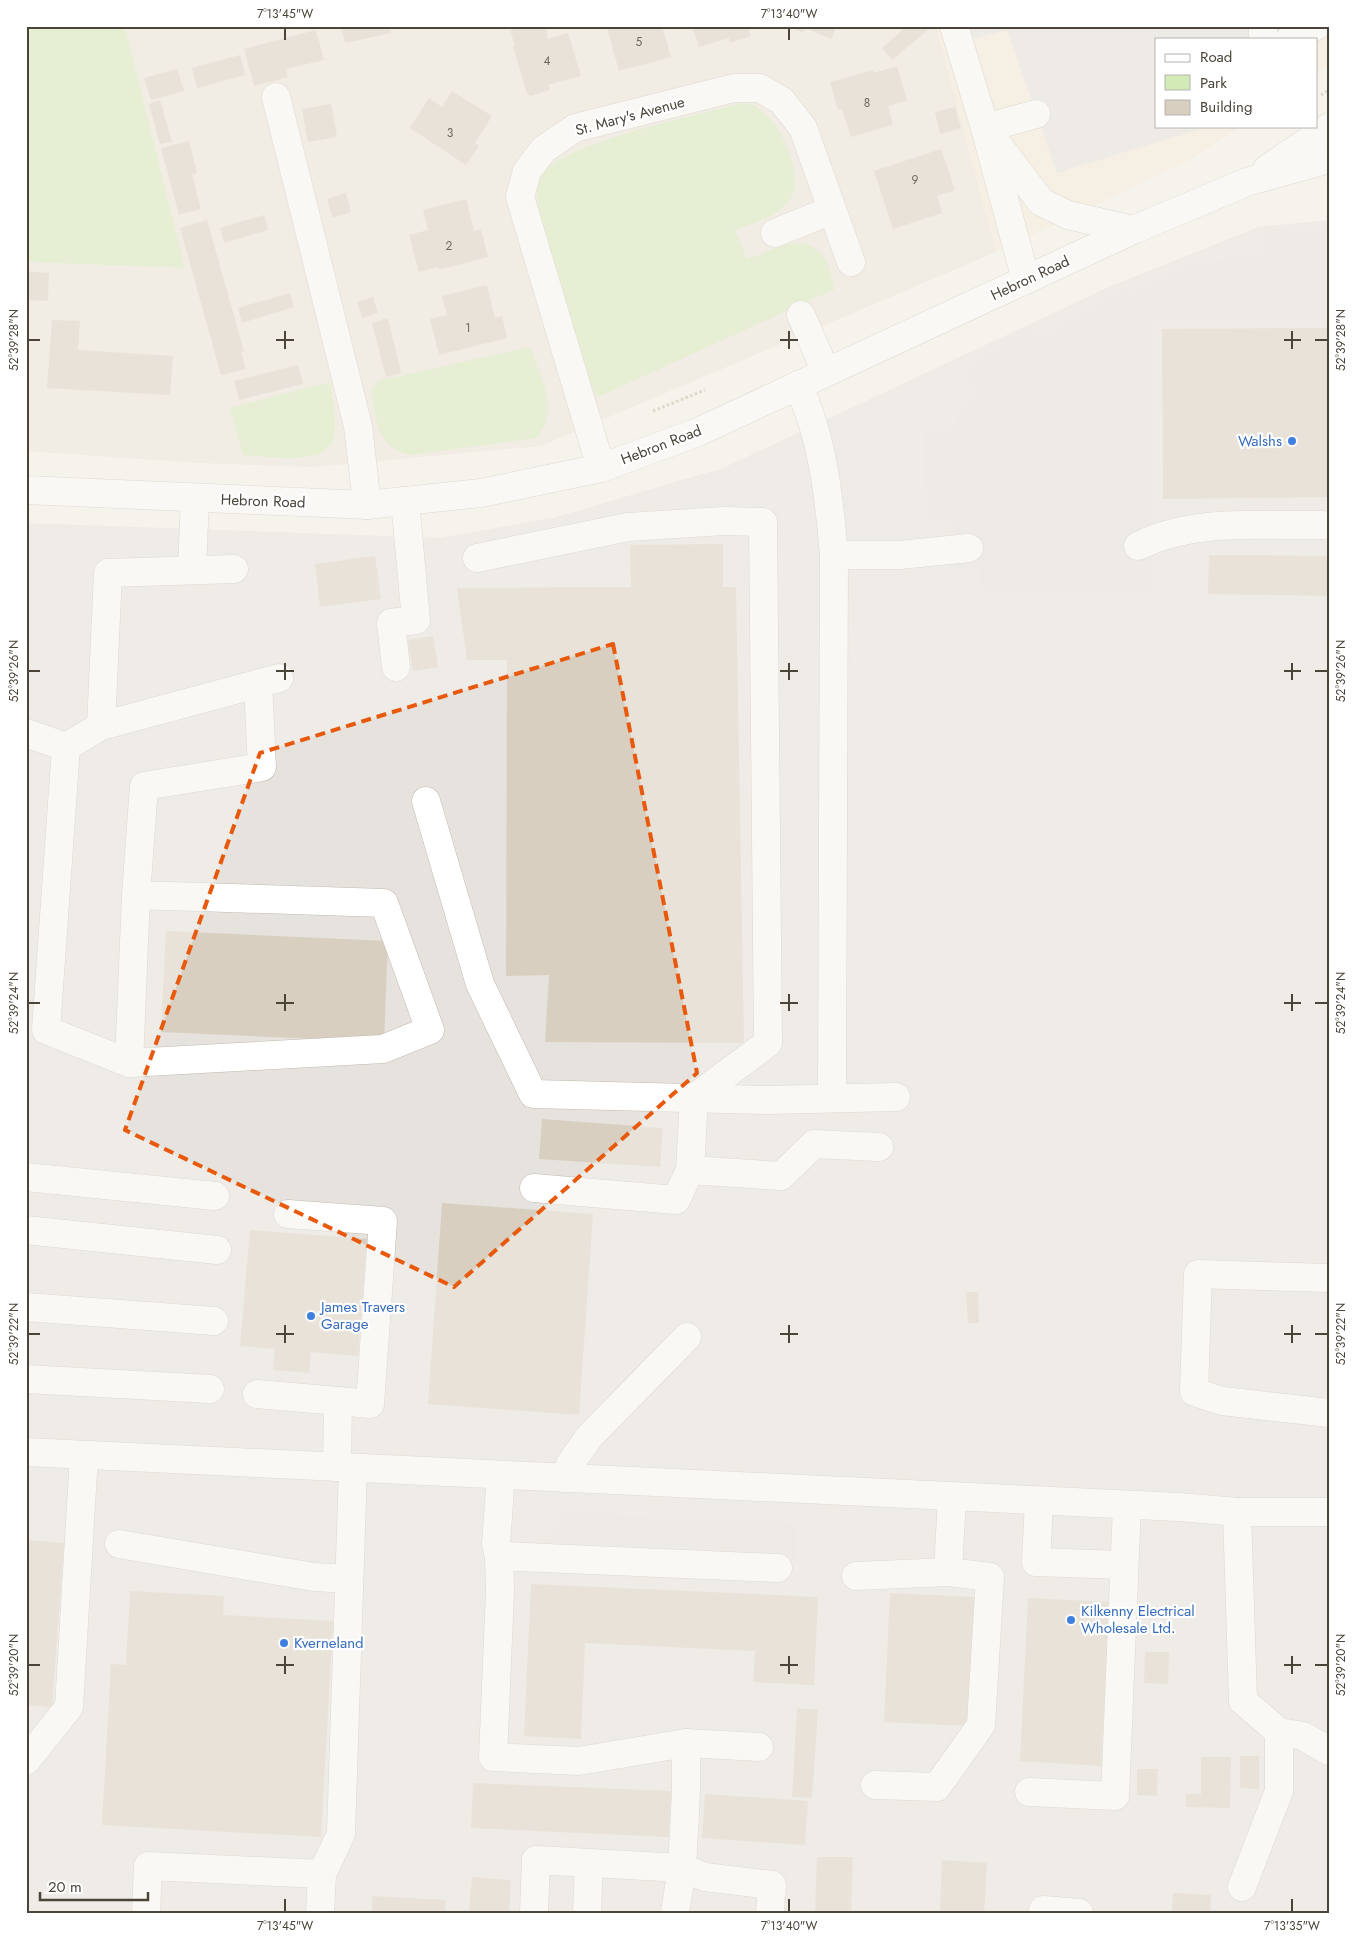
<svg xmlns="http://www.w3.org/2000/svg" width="1355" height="1939" font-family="Jost,sans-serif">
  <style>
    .residential { fill: #eae5da }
    .commercial { fill: #f7ead8 }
    .industrial { fill: #e6e2dd }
    .green { fill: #d2eab5 }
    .parking { fill: #e5e3e0 }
    .building { fill: #d8cfc1 }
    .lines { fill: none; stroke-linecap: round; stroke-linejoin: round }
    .minor-casing { stroke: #c2bbae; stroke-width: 29 }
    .path { stroke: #c4b79f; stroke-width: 3; stroke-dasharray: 2.5 2.5; stroke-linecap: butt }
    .minor { stroke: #fff; stroke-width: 28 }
    .marked { fill: none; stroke: #e8590c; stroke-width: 4; stroke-dasharray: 10 6; stroke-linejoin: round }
    .ticks { fill: none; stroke: #4b4439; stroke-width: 2 }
    .shop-dot { fill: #3f7fe0; stroke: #fff; stroke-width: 2 }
    .labels { text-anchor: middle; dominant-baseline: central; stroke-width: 4.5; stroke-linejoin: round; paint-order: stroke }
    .number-label { font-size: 12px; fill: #6e675b }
    .street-label { font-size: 15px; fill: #4b4439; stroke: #fff }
    .shop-label { font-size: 15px; fill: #366cbe; stroke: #fff; text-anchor: start }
    .neatline { fill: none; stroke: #4b4439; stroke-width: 2 }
    .ticks-label { font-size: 12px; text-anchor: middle; fill: #4b4439 }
  </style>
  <rect width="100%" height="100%" fill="#f6f3ec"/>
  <polygon class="residential" points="125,26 936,26 996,252 541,446 313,467 198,463 26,451 26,262 185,268"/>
  <polygon class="commercial" points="936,26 1329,26 1329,64 1316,74 1316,39 1156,39 1156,126 1241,126 1190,160 996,252"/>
  <polygon class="industrial" points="1329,220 1329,1913 26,1913 26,523 439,538 553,518 723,468 1109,287 1258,227"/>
  <g class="green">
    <polygon points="26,26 125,26 185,268 26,262"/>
    <path d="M 742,103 C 745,104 750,104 753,105 C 778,115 805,174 791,198 C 779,217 755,222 735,230 L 747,259 C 772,252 800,229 823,256 C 829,263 832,280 835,289 L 598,397 L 594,393 L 540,218 C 538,205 533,186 542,174 C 565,142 700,115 742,103 Z"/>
    <path d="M 530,347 C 540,377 561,410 536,438 L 410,455 C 376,447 377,421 371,391 L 378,381 Z"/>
    <path d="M 331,382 C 332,399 337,419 334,436 C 329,468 266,456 243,455 L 230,408 Z"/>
  </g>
  <g class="parking">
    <polygon points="964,26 1282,26 1279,39 1156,39 1156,126 1210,126 1057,173 1007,30 967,41"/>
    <polygon points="1329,231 1329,321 1152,322 1153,590 979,590 980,569 951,569 951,522 926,522 925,431 950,430 966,404 978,391 965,370 1031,327 1040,340 1127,286 1133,294 1189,266 1229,258 1266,258 1266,233"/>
    <polygon points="566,1513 797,1524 797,1560 538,1547"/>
  </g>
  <g class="building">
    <polygon points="341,26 389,26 391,33 345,43"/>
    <polygon points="524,26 545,26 548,39 568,33 581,76 548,85 550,90 530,96 527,93 513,47 515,46 510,30"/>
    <polygon points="662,26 671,57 619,71 607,28"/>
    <polygon points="692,26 748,26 751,36 730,43 729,38 699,47"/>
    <polygon points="789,26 837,26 831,39 806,28 803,33"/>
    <polygon points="907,26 926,26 929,29 892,60 882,48"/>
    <polygon points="316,30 324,60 286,69 288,77 254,86 244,49"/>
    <polygon points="240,55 245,75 197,88 192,68"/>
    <polygon points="897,66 907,100 888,106 893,125 851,137 842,109 838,110 830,82 873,70 874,73"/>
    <polygon points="177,69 184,91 151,100 144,78"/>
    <polygon points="452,91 492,116 475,143 479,146 466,165 410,128 429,98 442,107"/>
    <polygon points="160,100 172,142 160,144 149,104"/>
    <polygon points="331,104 337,137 308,142 302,109"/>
    <polygon points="955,107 961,128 940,134 935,112"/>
    <polygon points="189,141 197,173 192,175 201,209 179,215 161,148"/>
    <polygon points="941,149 955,190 937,196 942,213 893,229 874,171"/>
    <polygon points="346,193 351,212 333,218 327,199"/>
    <polygon points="466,199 474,231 481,229 488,257 439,270 438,267 419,272 409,235 428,230 423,210"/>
    <polygon points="264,215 268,230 224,243 220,228"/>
    <polygon points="207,220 244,351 241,352 246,369 221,375 180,228"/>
    <polygon points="26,271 49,273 48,301 26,300"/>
    <polygon points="487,285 495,318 502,316 507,338 439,355 430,319 447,315 442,296"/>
    <polygon points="290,293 294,307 242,323 238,308"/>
    <polygon points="373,297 378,313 362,318 357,302"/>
    <polygon points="388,318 401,373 386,377 372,323"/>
    <polygon points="52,320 80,321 78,350 173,356 170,395 47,388"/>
    <polygon points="1329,328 1329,497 1163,499 1162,329"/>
    <polygon points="298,365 303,384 239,400 234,381"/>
    <polygon points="723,544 723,587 736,587 744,1043 545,1042 549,975 506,976 507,660 467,660 457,588 631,587 630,545"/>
    <polygon points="1209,555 1329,556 1329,596 1208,594"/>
    <polygon points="375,556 381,599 320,607 315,564"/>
    <polygon points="433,636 438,667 413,671 408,640"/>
    <polygon points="166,931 388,941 384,1042 161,1032"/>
    <polygon points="542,1119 663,1128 660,1167 539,1159"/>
    <polygon points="442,1203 593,1214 579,1415 428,1404"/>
    <polygon points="250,1230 367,1239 358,1356 311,1352 309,1373 273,1370 275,1349 240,1346"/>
    <polygon points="966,1292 978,1292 979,1323 968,1323"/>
    <polygon points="26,1540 64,1543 52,1707 26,1705"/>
    <polygon points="531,1584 818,1597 814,1685 753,1682 755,1651 585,1643 581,1739 524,1736"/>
    <polygon points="130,1591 224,1596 223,1615 333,1621 321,1837 102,1825 111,1664 126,1665"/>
    <polygon points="890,1593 975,1597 969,1726 884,1722"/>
    <polygon points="1028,1598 1110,1602 1101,1766 1020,1761"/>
    <polygon points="1145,1652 1169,1652 1168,1684 1144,1683"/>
    <polygon points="797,1708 818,1710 812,1798 792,1797"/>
    <polygon points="1240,1756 1259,1756 1259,1789 1240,1788"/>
    <polygon points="1201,1757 1231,1757 1230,1808 1186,1807 1186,1794 1201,1794"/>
    <polygon points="1137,1769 1158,1769 1157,1796 1137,1795"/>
    <polygon points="473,1783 671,1791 669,1837 471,1828"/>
    <polygon points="705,1794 808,1801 805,1845 702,1838"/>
    <polygon points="817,1857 853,1857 851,1913 815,1913"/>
    <polygon points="942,1860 987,1863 984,1913 940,1913"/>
    <polygon points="472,1877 511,1880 509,1913 469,1913"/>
    <polygon points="1173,1893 1211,1895 1210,1913 1172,1913"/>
    <polygon points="372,1896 446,1900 445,1913 372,1913"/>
  </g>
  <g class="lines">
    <g class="minor-casing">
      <g id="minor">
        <polyline points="954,26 985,128 1026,280"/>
        <polyline points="1263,39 1263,26"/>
        <polyline points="1290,39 1316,26"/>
        <polyline points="276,97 358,426 367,505"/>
        <polyline points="985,128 1036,114"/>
        <polyline points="995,141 1041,202 1068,215 1133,230"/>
        <polyline points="1267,169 1329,127"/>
        <polyline points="775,233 832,210"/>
        <polyline points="801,315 826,372"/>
        <path d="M 798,385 C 823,438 829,497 834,555 L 832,1098"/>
        <polyline points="601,468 520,197 527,171 544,149 575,128 734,88 760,88 782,101 803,128 851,262"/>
        <polyline points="26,490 367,505 481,493 601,468 698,432 1133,230 1247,182 1329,159"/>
        <path d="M 1138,546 C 1195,518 1261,526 1323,525"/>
        <polyline points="834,555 899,555 969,548"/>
        <polyline points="477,558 628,527 723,521 763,522 768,1043 694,1098 690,1170 781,1176 814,1144 879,1147"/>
        <polyline points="192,570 195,499"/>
        <polyline points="396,667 391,623 416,620 405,501"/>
        <polyline points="101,726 279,678"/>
        <polyline points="26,733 66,747 46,1030 129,1063 383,1049 430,1030 384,903 136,895 129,1063"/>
        <polyline points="66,747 101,726 108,573 234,569"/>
        <polyline points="426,801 480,984 533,1094 768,1100 896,1097"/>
        <polyline points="136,895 144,786 262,767 258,684"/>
        <polyline points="26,1177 215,1196"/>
        <polyline points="534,1188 676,1200 690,1170"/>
        <polyline points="288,1214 383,1221 370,1404 338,1401 337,1467"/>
        <polyline points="26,1230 217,1250"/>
        <polyline points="1329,1278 1198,1274 1194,1392 1222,1401 1329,1413"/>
        <polyline points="26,1307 214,1321"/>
        <polyline points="26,1379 210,1389"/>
        <polyline points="257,1394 338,1401"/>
        <polyline points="26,1452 1179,1507 1237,1512 1243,1701 1279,1732 1279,1791 1242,1887"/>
        <polyline points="501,1475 496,1544 499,1556 500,1591 493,1757 579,1761 686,1743 759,1747"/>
        <polyline points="565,1478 570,1464 590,1436 687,1337"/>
        <polyline points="1039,1502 1036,1562 1124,1565"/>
        <polyline points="1237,1512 1329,1512"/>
        <polyline points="119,1544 314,1577 349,1579"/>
        <polyline points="499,1556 778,1568"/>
        <polyline points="856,1576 948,1572"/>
        <polyline points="1279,1732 1303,1736 1329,1751"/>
        <polyline points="26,1761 69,1707 84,1455"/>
        <polyline points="875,1785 937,1787 981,1725 990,1577 948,1572 952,1497"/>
        <polyline points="1029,1792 1115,1796 1127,1506"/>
        <polyline points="322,1874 341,1834 353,1468"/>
        <polyline points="1043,1910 1079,1913"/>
        <polyline points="146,1913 148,1866 322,1874 320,1913"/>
        <polyline points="534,1913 536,1860 682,1868 686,1792 686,1743"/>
        <polyline points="587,1913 589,1863"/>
        <polyline points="675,1913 682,1868 705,1877 772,1885 770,1913"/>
      </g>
    </g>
    <g class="path">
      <polyline points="1321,95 1329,90"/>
      <polyline points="653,411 705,390"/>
    </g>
    <use href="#minor" class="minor"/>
  </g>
  <path d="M0 0H1355V1939H0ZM 613,644 L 697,1073 L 454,1287 L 125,1130 L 260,753 Z" fill="#f6f3ec" fill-opacity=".55" fill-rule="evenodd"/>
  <path class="marked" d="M 613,644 L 697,1073 L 454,1287 L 125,1130 L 260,753 Z"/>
  <path class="ticks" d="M 285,28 L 285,40M 789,28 L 789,40M 285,331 L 285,349M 789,331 L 789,349M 1292,331 L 1292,349M 28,340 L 40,340M 276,340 L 294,340M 780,340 L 798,340M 1284,340 L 1301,340M 1315,340 L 1328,340M 285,663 L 285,680M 789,663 L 789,680M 1292,663 L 1292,680M 28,671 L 40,671M 276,671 L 294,671M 780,671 L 798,671M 1284,671 L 1301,671M 1315,671 L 1328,671M 285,994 L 285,1011M 789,994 L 789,1011M 1292,994 L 1292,1011M 28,1003 L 40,1003M 276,1003 L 294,1003M 780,1003 L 798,1003M 1284,1003 L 1301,1003M 1315,1003 L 1328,1003M 285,1325 L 285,1343M 789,1325 L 789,1343M 1292,1325 L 1292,1343M 28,1334 L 40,1334M 276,1334 L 294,1334M 780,1334 L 798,1334M 1284,1334 L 1301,1334M 1315,1334 L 1328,1334M 285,1656 L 285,1674M 789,1656 L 789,1674M 1292,1656 L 1292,1674M 28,1665 L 40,1665M 276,1665 L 294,1665M 780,1665 L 798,1665M 1284,1665 L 1301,1665M 1315,1665 L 1328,1665M 285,1899 L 285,1912M 789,1899 L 789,1912M 1292,1899 L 1292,1912"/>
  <g class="shop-dot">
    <circle cx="1292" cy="441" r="5"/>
    <circle cx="311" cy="1316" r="5"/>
    <circle cx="1071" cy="1620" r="5"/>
    <circle cx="284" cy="1643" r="5"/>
  </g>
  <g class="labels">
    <g class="number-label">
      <text x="639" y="42">5</text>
      <text x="547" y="61">4</text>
      <text x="867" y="103">8</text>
      <text x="450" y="133">3</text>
      <text x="915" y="180">9</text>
      <text x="449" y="246">2</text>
      <text x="468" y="328">1</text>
    </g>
    <g class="street-label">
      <text transform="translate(630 116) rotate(-15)">St. Mary's Avenue</text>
      <text transform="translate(1030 278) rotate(-25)">Hebron Road</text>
      <text transform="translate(661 445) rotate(-21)">Hebron Road</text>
      <text transform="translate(263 501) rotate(2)">Hebron Road</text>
    </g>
    <g class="shop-label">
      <text x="1282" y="441" text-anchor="end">Walshs</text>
      <text x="321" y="1307">James Travers<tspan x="321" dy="17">Garage</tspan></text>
      <text x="1081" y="1611">Kilkenny Electrical<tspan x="1081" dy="17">Wholesale Ltd.</tspan></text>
      <text x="294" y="1643">Kverneland</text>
    </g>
  </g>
  <rect width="1355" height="1939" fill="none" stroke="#ffffff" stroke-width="55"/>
  <rect x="1155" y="38" width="162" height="90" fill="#ffffff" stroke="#b7b4b0"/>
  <rect x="1165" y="54" width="25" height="8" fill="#ffffff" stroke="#b7b4b0"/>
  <text x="1200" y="62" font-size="15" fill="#4b4439">Road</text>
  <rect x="1165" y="75" width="25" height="15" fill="#d2eab5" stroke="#b7b4b0"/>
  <text x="1200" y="88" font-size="15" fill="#4b4439">Park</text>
  <rect x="1165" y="100" width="25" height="15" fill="#d8cfc1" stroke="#b7b4b0"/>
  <text x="1200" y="112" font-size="15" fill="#4b4439">Building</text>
  <path d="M40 1892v8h108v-8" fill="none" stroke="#4b4439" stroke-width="2.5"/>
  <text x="48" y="1892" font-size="15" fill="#4b4439" stroke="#ffffff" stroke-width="4" paint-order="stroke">20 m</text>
  <rect x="28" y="28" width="1300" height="1884" class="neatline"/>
  <g class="ticks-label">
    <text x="285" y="18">7°13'45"W</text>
    <text x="789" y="18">7°13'40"W</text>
    <text transform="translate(14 340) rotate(-90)" y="4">52°39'28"N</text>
    <text transform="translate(1341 340) rotate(-90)" y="4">52°39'28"N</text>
    <text transform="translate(14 671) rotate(-90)" y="4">52°39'26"N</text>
    <text transform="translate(1341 671) rotate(-90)" y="4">52°39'26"N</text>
    <text transform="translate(14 1003) rotate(-90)" y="4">52°39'24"N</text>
    <text transform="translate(1341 1003) rotate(-90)" y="4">52°39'24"N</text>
    <text transform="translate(14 1334) rotate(-90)" y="4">52°39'22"N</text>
    <text transform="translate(1341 1334) rotate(-90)" y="4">52°39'22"N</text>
    <text transform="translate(14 1665) rotate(-90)" y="4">52°39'20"N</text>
    <text transform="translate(1341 1665) rotate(-90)" y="4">52°39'20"N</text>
    <text x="285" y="1930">7°13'45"W</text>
    <text x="789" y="1930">7°13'40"W</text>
    <text x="1292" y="1930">7°13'35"W</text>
  </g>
</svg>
